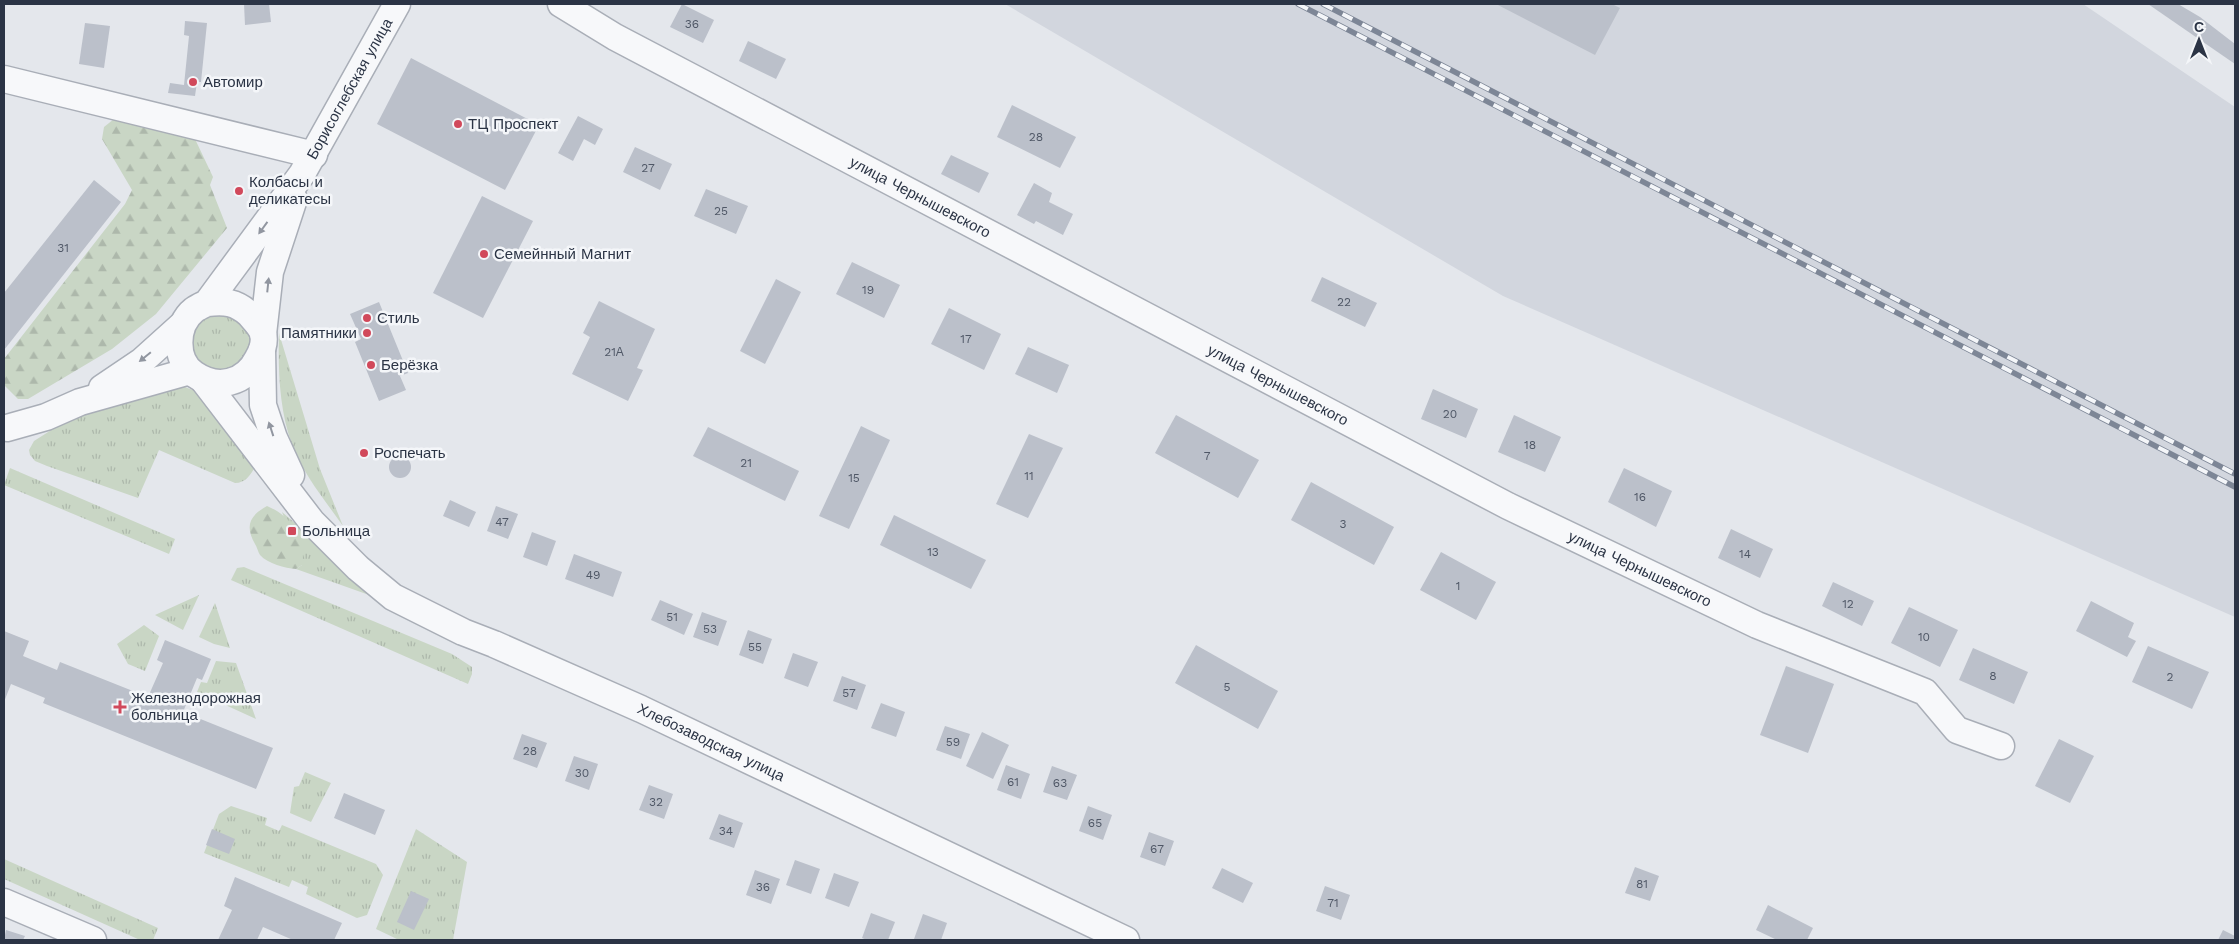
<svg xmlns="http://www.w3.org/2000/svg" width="2239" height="944" font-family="'Work Sans',sans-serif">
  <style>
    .built { fill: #d2d6de }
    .grass { fill: url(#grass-tufts) }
    .forest { fill: url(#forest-firs) }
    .building { fill: #bbc0ca }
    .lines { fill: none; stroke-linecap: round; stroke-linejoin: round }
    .minor-casing { stroke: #a9aeb7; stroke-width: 29 }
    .minor { stroke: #f7f8fa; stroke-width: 26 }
    .rail-casing { stroke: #7d8696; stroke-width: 5.5 }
    .rail { stroke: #f4f6f9; stroke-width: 4; stroke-dasharray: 11; stroke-linecap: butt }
    .oneway { fill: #9196a0 }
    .poi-dot { fill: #d1495b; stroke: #f4f6f9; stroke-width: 2 }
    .labels { text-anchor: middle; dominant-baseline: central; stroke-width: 5; stroke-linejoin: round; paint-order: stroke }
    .number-label { font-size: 12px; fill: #4f5766 }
    .poi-label { font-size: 15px; fill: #2b3445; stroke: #f4f6f9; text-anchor: start }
    .street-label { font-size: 15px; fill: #2b3445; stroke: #f4f6f9 }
  </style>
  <defs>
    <pattern id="grass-tufts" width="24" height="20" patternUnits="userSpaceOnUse" patternTransform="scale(1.25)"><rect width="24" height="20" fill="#c9d6c5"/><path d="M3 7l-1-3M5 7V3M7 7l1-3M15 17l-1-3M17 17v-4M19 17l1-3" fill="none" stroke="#adb8ab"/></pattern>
    <pattern id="forest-firs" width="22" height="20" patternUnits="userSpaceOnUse" patternTransform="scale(1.25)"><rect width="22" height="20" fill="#c9d6c5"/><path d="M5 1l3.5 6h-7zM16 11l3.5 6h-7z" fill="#adb8ab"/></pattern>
  </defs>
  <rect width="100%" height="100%" fill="#e4e7ec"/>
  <polygon class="built" points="1005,4 2083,4 2235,107 2235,617 1503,296"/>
  <g class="grass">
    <path d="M 228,312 C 235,318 243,324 248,331 C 251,335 251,341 250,346 C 241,386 180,371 194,331 C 199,315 214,314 228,312 Z"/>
    <path d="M 279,333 L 320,469 L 343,526 C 324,499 303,474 292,444 C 279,410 278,368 279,333 Z"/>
    <path d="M 177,384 L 198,392 L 258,462 C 252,472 247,483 235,483 L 159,450 L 138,498 L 47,466 L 35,461 L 30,455 L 29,450 L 34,441 L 75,415 Z"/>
    <polygon points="10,468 175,539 169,554 4,485"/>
    <polygon points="282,512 386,601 296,569 302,565"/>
    <polygon points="244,567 452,654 472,667 472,674 468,684 231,580 237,568"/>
    <polygon points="199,595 183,630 155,615"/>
    <polygon points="215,603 230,648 214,644 199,637"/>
    <polygon points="144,625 159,636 145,671 128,664 117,644"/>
    <polygon points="216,661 236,663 256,719 197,692 201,682 207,683"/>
    <polygon points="305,772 331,783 311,822 290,813 294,787 299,786"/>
    <polygon points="231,806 267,818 265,825 279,831 282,825 376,864 383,875 367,915 357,918 306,894 308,887 292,880 289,887 204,853 219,814"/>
    <polygon points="416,829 467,862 453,940 399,940 376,929"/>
    <polygon points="4,859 158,928 153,940 140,940 4,879"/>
  </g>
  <g class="forest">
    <polygon points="114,119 144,128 183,132 195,139 213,177 210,185 227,228 156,314 112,349 28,399 18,399 4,385 4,359 125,204 132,190 102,139 104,127"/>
    <path d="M 267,506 C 291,516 307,538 302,565 L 296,569 C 285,568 268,564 260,555 C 258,552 257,547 255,544 C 245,526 249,516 267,506 Z"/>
  </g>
  <g class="building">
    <polygon points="244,4 269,4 271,22 245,25"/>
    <polygon points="682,4 714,20 703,43 670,27"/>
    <polygon points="1496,4 1612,4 1620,8 1595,55"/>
    <polygon points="2148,4 2178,4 2200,17 2235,44 2235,64"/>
    <polygon points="185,21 207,23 201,82 197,82 195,96 168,93 170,83 184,85 189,36 184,35"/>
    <polygon points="85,23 110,26 104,68 79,64"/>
    <polygon points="748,41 786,59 776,79 739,61"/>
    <polygon points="411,58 539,125 505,190 377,124"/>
    <polygon points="1012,105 1076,137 1060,168 997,137"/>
    <polygon points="578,116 603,129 595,145 584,139 573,161 558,153"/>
    <polygon points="635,147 672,164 660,190 623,172"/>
    <polygon points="951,155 989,173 979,193 941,174"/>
    <polygon points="94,180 121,202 4,350 4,293"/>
    <polygon points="1034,183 1052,193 1049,202 1073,214 1063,235 1036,221 1034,224 1017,215"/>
    <polygon points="706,189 748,206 736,234 694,216"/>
    <polygon points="482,196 533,221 483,318 433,293"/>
    <polygon points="852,262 900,285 884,318 836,294"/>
    <polygon points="1322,277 1377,303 1365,327 1311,301"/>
    <polygon points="776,279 801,292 765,364 740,351"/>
    <polygon points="599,301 655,329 637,368 643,370 628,401 572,374 590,337 583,333"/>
    <polygon points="379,302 408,373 400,376 406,390 379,401 355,342 361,339 350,314"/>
    <polygon points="949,308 1001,334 984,370 931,344"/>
    <polygon points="1028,347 1069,365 1057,393 1015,374"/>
    <polygon points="1433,389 1478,409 1466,438 1421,419"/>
    <polygon points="1176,415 1259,460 1238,498 1155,453"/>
    <polygon points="1514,415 1561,437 1545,472 1498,452"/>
    <polygon points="861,426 890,440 849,529 819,516"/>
    <polygon points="708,427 799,471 785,501 693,456"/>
    <polygon points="1029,434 1063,448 1028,518 996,504"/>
    <circle cx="400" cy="467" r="11"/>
    <polygon points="1624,468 1672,491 1656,527 1608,502"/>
    <polygon points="1311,482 1394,527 1374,565 1291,520"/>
    <polygon points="450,500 476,512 469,527 443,516"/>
    <polygon points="496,506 518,514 508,539 487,531"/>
    <polygon points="894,515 986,560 971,589 880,545"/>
    <polygon points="1731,529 1773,549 1760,578 1718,558"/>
    <polygon points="532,532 556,541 547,566 523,557"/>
    <polygon points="1441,552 1496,582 1476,620 1420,590"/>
    <polygon points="574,554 622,572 613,597 565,579"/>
    <polygon points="1833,582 1874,601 1862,626 1822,606"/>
    <polygon points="660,600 693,614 684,635 651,620"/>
    <polygon points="2091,601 2134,623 2128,637 2136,641 2127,657 2076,631"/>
    <polygon points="1909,607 1958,630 1940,667 1891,643"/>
    <polygon points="702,612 727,621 718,646 693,637"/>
    <polygon points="748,630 772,639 763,664 739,655"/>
    <polygon points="4,631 29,641 23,656 57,670 60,662 148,697 163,663 157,660 165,640 211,659 202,680 197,678 183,712 273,748 256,789 43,703 45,698 11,684 4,702"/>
    <polygon points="1196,645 1278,691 1258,729 1175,683"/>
    <polygon points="2148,646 2209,672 2192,709 2132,682"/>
    <polygon points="1973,648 2028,672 2014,704 1959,680"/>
    <polygon points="793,653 818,662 808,687 784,678"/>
    <polygon points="1786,666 1834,684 1808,753 1760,735"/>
    <polygon points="842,676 866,685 857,710 833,701"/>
    <polygon points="881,703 905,712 896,737 871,728"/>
    <polygon points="945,726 970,734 961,759 936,750"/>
    <polygon points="982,732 1009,745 993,779 966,766"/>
    <polygon points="522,734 547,743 537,768 513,759"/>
    <polygon points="2059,739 2094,756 2070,803 2035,786"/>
    <polygon points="574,756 598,764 589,790 565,781"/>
    <polygon points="1006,765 1030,774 1021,799 997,790"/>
    <polygon points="1052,766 1077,775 1067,800 1043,792"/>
    <polygon points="649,785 673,794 664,819 639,810"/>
    <polygon points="344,793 385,810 375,835 334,818"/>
    <polygon points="1088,806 1112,815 1103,840 1079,831"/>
    <polygon points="719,814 743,823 734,848 709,839"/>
    <polygon points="212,829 235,839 229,854 206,845"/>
    <polygon points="1149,832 1174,841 1165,866 1140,857"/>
    <polygon points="795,860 820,869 811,894 786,885"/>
    <polygon points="1635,867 1659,876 1650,901 1625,893"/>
    <polygon points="1222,868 1253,883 1243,903 1212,888"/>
    <polygon points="755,870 780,879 771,904 746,895"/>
    <polygon points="834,873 859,882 849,907 825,898"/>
    <polygon points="235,877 342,923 334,940 293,940 263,927 257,940 218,940 232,910 224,906"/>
    <polygon points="1325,886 1350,895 1341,920 1316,911"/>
    <polygon points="411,891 429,899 414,930 397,922"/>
    <polygon points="1768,905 1813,928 1807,940 1777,940 1756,930"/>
    <polygon points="871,913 895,922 888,940 867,940 862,938"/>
    <polygon points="923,914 947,923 941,940 914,939"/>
    <polygon points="6,930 25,936 23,940 4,940"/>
    <polygon points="2223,930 2235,936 2235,940 2218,940"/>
  </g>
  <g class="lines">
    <g class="minor-casing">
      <g id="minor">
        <path id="s1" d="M 561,4 L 615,37 L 1508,506 L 1757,625 L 1925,692 L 1957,730 L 2001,746"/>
        <polyline points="4,79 314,155"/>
        <path id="s2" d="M 207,303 C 225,301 236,302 249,314 C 254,320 260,325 263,333 C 265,341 262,351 258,358 C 245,384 217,390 194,374 C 174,360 175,325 194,310 C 198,307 203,305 207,303 L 302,174 L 397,4"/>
        <polyline points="263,334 270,272 294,199"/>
        <polyline points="262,350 263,405 274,438 291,475"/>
        <path id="s3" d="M 204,381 L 312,522 L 358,568 L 393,597 L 463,632 L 494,644 L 641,709 L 1126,940"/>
        <polyline points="102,388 142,361 182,325"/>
        <polyline points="7,428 46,417 80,402 190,371"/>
        <polyline points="4,902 93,940"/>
      </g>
    </g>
    <use href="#minor" class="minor"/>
    <g class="rail-casing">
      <g id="rail">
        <polyline points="1298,4 2235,487"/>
        <polyline points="1323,4 2235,474"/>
      </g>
    </g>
    <use href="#rail" class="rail"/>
  </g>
  <defs><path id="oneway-solid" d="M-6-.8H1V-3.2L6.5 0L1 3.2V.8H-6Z" transform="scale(1.25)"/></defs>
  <g class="oneway">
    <use href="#oneway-solid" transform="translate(263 228) rotate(126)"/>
    <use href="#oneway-solid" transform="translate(268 285) rotate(-84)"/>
    <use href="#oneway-solid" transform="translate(145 357) rotate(141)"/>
    <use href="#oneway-solid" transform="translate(271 429) rotate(-108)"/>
  </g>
  <g class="poi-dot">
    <circle cx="193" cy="82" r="5"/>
    <circle cx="458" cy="124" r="5"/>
    <circle cx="239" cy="191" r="5"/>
    <circle cx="484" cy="254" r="5"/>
    <circle cx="367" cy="318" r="5"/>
    <circle cx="367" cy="333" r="5"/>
    <circle cx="371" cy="365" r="5"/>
    <circle cx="364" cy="453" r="5"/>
    <rect x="287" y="526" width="10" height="10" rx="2.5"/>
    <path d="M117.5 699.5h5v5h5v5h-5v5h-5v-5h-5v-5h5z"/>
  </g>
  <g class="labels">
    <g class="number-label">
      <text x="692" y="24">36</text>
      <text x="1036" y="137">28</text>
      <text x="648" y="168">27</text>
      <text x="721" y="211">25</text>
      <text x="63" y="248">31</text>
      <text x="868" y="290">19</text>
      <text x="1344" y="302">22</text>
      <text x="966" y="339">17</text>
      <text x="614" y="352">21А</text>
      <text x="1450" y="414">20</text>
      <text x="1530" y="445">18</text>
      <text x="1207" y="456">7</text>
      <text x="746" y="463">21</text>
      <text x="1029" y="476">11</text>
      <text x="854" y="478">15</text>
      <text x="1640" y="497">16</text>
      <text x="502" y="522">47</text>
      <text x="1343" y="524">3</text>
      <text x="933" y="552">13</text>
      <text x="1745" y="554">14</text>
      <text x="593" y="575">49</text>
      <text x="1458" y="586">1</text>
      <text x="1848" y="604">12</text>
      <text x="672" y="617">51</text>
      <text x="710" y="629">53</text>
      <text x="1924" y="637">10</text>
      <text x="755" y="647">55</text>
      <text x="1993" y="676">8</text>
      <text x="2170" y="677">2</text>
      <text x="1227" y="687">5</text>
      <text x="849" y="693">57</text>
      <text x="953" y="742">59</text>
      <text x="530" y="751">28</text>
      <text x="582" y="773">30</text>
      <text x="1013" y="782">61</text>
      <text x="1060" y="783">63</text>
      <text x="656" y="802">32</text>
      <text x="1095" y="823">65</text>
      <text x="726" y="831">34</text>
      <text x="1157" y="849">67</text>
      <text x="1642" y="884">81</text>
      <text x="763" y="887">36</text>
      <text x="1333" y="903">71</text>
    </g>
    <g class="poi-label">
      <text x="203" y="82">Автомир</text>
      <text x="468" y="124">ТЦ Проспект</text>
      <text x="249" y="182">Колбасы и<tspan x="249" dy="17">деликатесы</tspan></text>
      <text x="494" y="254">Семейнный Магнит</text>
      <text x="377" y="318">Стиль</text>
      <text x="357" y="333" text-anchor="end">Памятники</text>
      <text x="381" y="365">Берёзка</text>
      <text x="374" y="453">Роспечать</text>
      <text x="302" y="531">Больница</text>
      <text x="131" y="698">Железнодорожная<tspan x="131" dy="17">больница</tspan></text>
    </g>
    <g class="street-label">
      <text stroke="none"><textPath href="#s2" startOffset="516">Борисоглебская улица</textPath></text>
      <text stroke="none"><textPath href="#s1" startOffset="408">улица Чернышевского</textPath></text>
      <text stroke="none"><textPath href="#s1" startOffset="812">улица Чернышевского</textPath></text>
      <text stroke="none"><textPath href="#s1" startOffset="1218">улица Чернышевского</textPath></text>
      <text stroke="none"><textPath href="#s3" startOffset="638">Хлебозаводская улица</textPath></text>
    </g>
  </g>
  <rect width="2239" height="944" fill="none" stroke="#2b3445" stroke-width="10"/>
  <g transform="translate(2199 40)" stroke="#f4f6f9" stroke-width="4" paint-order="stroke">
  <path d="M0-4L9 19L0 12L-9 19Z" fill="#2b3445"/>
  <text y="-8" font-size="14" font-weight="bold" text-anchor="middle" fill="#2b3445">С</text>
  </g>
</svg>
